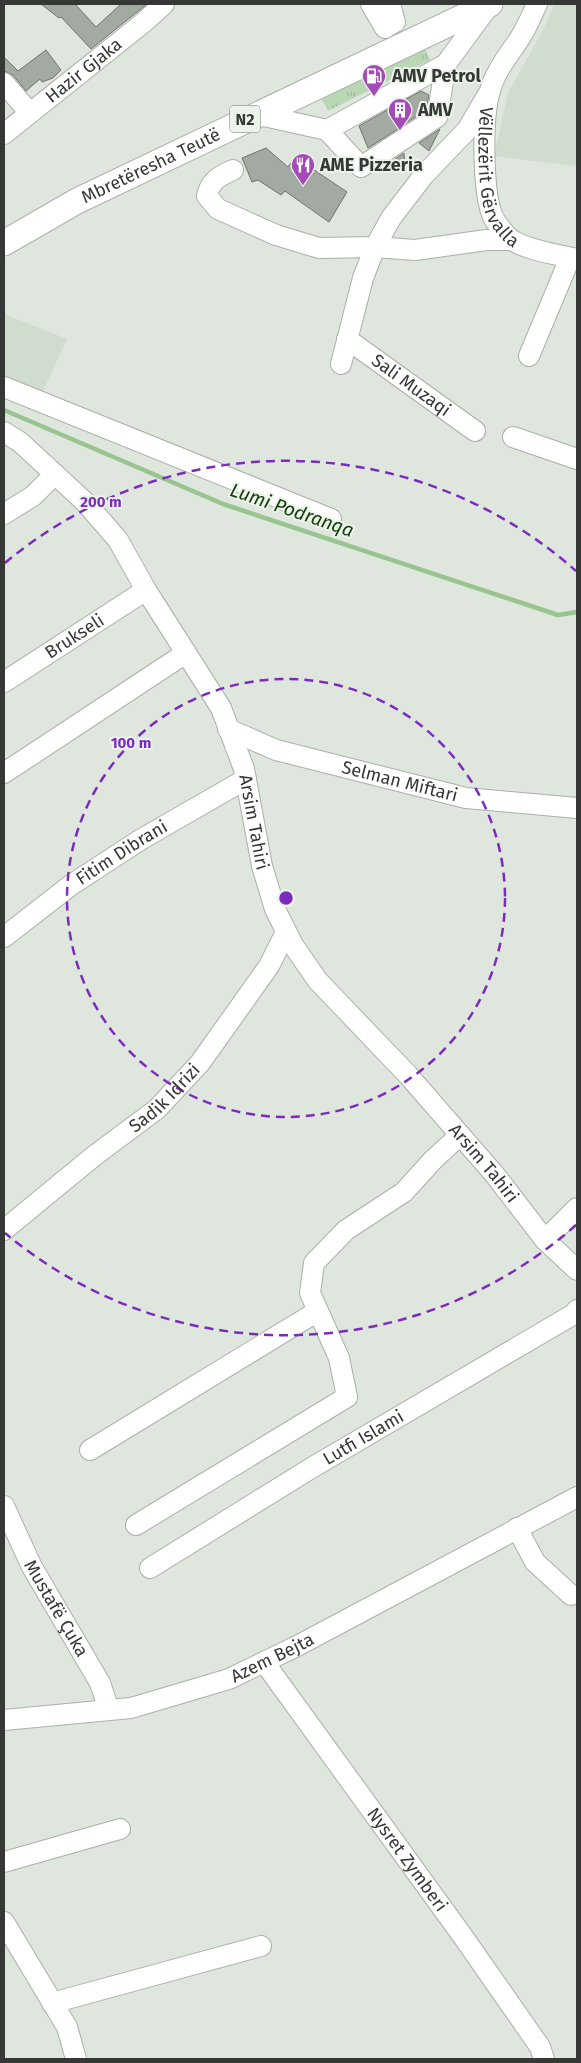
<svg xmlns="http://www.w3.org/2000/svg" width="581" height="2063" font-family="'Fira Sans',sans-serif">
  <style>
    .built { fill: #d0dccd }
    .grass { fill: url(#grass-tufts) }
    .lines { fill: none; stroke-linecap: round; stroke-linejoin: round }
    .stream { stroke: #98c48f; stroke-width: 4.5 }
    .building { fill: #a3aaa2; stroke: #6f756d }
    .minor-casing { stroke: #aab0a8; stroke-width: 22 }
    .major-casing { stroke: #aab0a8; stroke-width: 27 }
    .minor { stroke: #fff; stroke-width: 20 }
    .major { stroke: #fff; stroke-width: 25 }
    .ring { fill: none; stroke: #7b2cbf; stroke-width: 2.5; stroke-dasharray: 9 6 }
    .labels { text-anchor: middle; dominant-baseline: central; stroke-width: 4; stroke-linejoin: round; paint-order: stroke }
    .shield { fill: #ecf3eb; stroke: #6c706c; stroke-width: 1 }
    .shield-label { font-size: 16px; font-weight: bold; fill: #353835 }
    .street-label { font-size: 18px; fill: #353835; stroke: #ecf3eb }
    .poi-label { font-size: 18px; font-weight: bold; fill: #353835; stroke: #ecf3eb; text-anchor: start }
    .water-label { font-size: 19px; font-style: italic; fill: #113c06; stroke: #ecf3eb }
    .centre { fill: #7b2cbf; stroke: #ecf3eb; stroke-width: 2.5 }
    .ring-label { font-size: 15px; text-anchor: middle; font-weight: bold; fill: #7b2cbf; stroke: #ecf3eb; stroke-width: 4; stroke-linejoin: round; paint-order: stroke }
  </style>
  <defs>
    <pattern id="grass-tufts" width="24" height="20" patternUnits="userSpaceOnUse" patternTransform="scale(1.25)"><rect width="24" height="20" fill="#bad7b4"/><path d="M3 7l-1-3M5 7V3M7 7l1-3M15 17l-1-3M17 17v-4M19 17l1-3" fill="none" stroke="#a0b99b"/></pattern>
  </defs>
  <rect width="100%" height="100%" fill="#dfe6dd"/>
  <g class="built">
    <polygon points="554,4 577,4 577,166 494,156 508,93 544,28"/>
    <polygon points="4,314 67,339 42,393 4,376"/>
  </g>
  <polygon class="grass" points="424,47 430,60 328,111 320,96"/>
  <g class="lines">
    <polyline class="stream" points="4,410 223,504 558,615 577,612"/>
  </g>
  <g class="building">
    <polygon points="41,4 75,4 96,27 121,4 147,4 91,49 61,17 59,18"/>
    <polygon points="46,50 61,70 53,78 42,82 40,79 26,91 13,75 4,71 4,57 18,71"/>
    <polygon points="421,91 429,95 426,110 403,125 403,101"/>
    <polygon points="389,109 400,119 401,127 368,148 359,126"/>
    <polygon points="440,129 429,151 419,143"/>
    <polygon points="266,148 288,167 295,157 347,192 329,222 285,191 281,195 258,180 252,182 242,158"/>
    <polygon points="404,153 405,168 388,164"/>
  </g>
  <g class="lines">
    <g class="minor-casing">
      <g id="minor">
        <polyline points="371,4 385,28 395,22 390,4"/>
        <path id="s1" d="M 537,4 C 532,15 527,27 520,38 C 509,55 495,71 490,91 C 482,116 482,196 494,219 C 498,225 506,236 512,240 C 526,250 559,255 577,259"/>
        <polyline points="4,83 29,112"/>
        <polyline points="255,114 327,130 446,64 490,4"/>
        <polyline points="327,130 361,167 437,117 446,64"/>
        <path id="s2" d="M 4,134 L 143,23 L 164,4"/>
        <path d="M 233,170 C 219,176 210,181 207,196 L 218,209 L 276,235 L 319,248 L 375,247 L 391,218 L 424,175 L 467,130 L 490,91"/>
        <path id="s3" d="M 347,339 L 475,431"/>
        <polyline points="529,356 570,258"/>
        <polyline points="341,364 363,278 375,247 415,250 487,240 511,240"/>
        <polyline points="4,387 331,519"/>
        <path id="s4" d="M 4,432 L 20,442 L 85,502 L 118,540 L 146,590 L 221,708 L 244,769 L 262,866 L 275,909 L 293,945 L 318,981 L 408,1075 L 495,1175 L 545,1240 L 577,1208"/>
        <polyline points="513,437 577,459"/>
        <polyline points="4,514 33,496 55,474"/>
        <path id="s5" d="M 4,682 L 146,590"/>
        <path id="s6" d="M 228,729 L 276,750 L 466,798 L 577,808"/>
        <polyline points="4,773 186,653"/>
        <path id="s7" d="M 4,937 L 71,885 L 140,840 L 246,779"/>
        <path id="s8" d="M 4,1230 L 94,1156 L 157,1109 L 200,1063 L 269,966 L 286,932"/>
        <polyline points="545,1240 577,1270"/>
        <polyline points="90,1450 318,1311"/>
        <path id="s9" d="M 4,1506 L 32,1567 L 100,1683 L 109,1710"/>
        <polyline points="136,1525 347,1397 339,1358 310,1293 314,1263 346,1230 404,1192 433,1160 460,1135"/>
        <polyline points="517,1528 535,1562 571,1595"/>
        <path id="s10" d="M 150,1568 L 313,1467 L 574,1314 L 577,1310"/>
        <path id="s11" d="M 264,1662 L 464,1938 L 540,2047 L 544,2059"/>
        <path id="s12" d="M 4,1720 L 131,1708 L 229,1679 L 299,1645 L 577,1497"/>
        <polyline points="4,1862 120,1829"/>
        <polyline points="4,1922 67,2027 76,2059"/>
        <polyline points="52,2003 261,1946"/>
      </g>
    </g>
    <g class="major-casing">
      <g id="major">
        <path id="s13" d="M 4,243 L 77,201 L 490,4"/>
      </g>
    </g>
    <use href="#minor" class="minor"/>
    <use href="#major" class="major"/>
  </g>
  <g class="ring">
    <circle cx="286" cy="898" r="219"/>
    <path d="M576 1225A437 437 0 0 1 5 1233M5 563A437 437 0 0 1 576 571"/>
  </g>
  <defs>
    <g id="fuel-pin" transform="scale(1.25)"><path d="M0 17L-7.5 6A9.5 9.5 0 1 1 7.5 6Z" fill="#a44bb7" stroke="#ecf3eb"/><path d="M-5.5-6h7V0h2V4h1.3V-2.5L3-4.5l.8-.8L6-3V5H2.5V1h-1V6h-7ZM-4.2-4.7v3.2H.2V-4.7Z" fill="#fff"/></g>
    <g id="building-pin" transform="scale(1.25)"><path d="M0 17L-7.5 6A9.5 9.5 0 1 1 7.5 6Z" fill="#a44bb7" stroke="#ecf3eb"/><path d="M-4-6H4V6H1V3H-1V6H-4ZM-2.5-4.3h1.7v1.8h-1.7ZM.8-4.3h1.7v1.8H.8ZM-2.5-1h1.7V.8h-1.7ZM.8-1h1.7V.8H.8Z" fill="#fff"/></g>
    <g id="restaurant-pin" transform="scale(1.25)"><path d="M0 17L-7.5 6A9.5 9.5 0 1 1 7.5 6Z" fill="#a44bb7" stroke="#ecf3eb"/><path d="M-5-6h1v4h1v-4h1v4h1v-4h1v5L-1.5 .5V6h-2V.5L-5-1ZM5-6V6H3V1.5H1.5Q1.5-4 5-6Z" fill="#fff"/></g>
  </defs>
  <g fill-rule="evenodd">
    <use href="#fuel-pin" x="374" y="76"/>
    <use href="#building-pin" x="400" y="110"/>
    <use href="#restaurant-pin" x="303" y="165"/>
  </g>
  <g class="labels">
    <rect class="shield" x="230" y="105.5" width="30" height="27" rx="4"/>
    <g class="shield-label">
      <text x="245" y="119">N2</text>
    </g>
    <g class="street-label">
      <text stroke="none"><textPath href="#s2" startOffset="102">Hazir Gjaka</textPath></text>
      <text stroke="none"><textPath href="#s13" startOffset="166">Mbretëresha Teutë</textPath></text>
      <text stroke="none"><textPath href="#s1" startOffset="189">Vëllezërit Gërvalla</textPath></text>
      <text stroke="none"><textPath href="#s3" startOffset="79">Sali Muzaqi</textPath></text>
      <text stroke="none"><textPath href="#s5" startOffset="84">Brukseli</textPath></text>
      <text stroke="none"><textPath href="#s6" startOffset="180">Selman Miftari</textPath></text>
      <text stroke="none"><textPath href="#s4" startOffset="474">Arsim Tahiri</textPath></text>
      <text stroke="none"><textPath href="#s7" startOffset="145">Fitim Dibrani</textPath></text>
      <text stroke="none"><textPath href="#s8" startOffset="208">Sadik Idrizi</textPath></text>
      <text stroke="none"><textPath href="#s4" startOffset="894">Arsim Tahiri</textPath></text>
      <text stroke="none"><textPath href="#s10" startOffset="250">Lutfi Islami</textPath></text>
      <text stroke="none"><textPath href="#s9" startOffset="115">Mustafë Çuka</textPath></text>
      <text stroke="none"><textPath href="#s12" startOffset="278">Azem Bejta</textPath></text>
      <text stroke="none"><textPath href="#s11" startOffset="244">Nysret Zymberi</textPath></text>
    </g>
    <g class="poi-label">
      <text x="392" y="76">AMV Petrol</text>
      <text x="418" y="110">AMV</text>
      <text x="320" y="165">AME Pizzeria</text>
    </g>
    <g class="water-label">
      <text transform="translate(292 510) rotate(19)">Lumi Podranqa</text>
    </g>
  </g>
  <circle cx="286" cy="898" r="8" class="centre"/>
  <g class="ring-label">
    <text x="101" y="507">200 m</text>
    <text x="131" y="748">100 m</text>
  </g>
  <rect width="581" height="2063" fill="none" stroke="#353835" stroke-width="10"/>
</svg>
